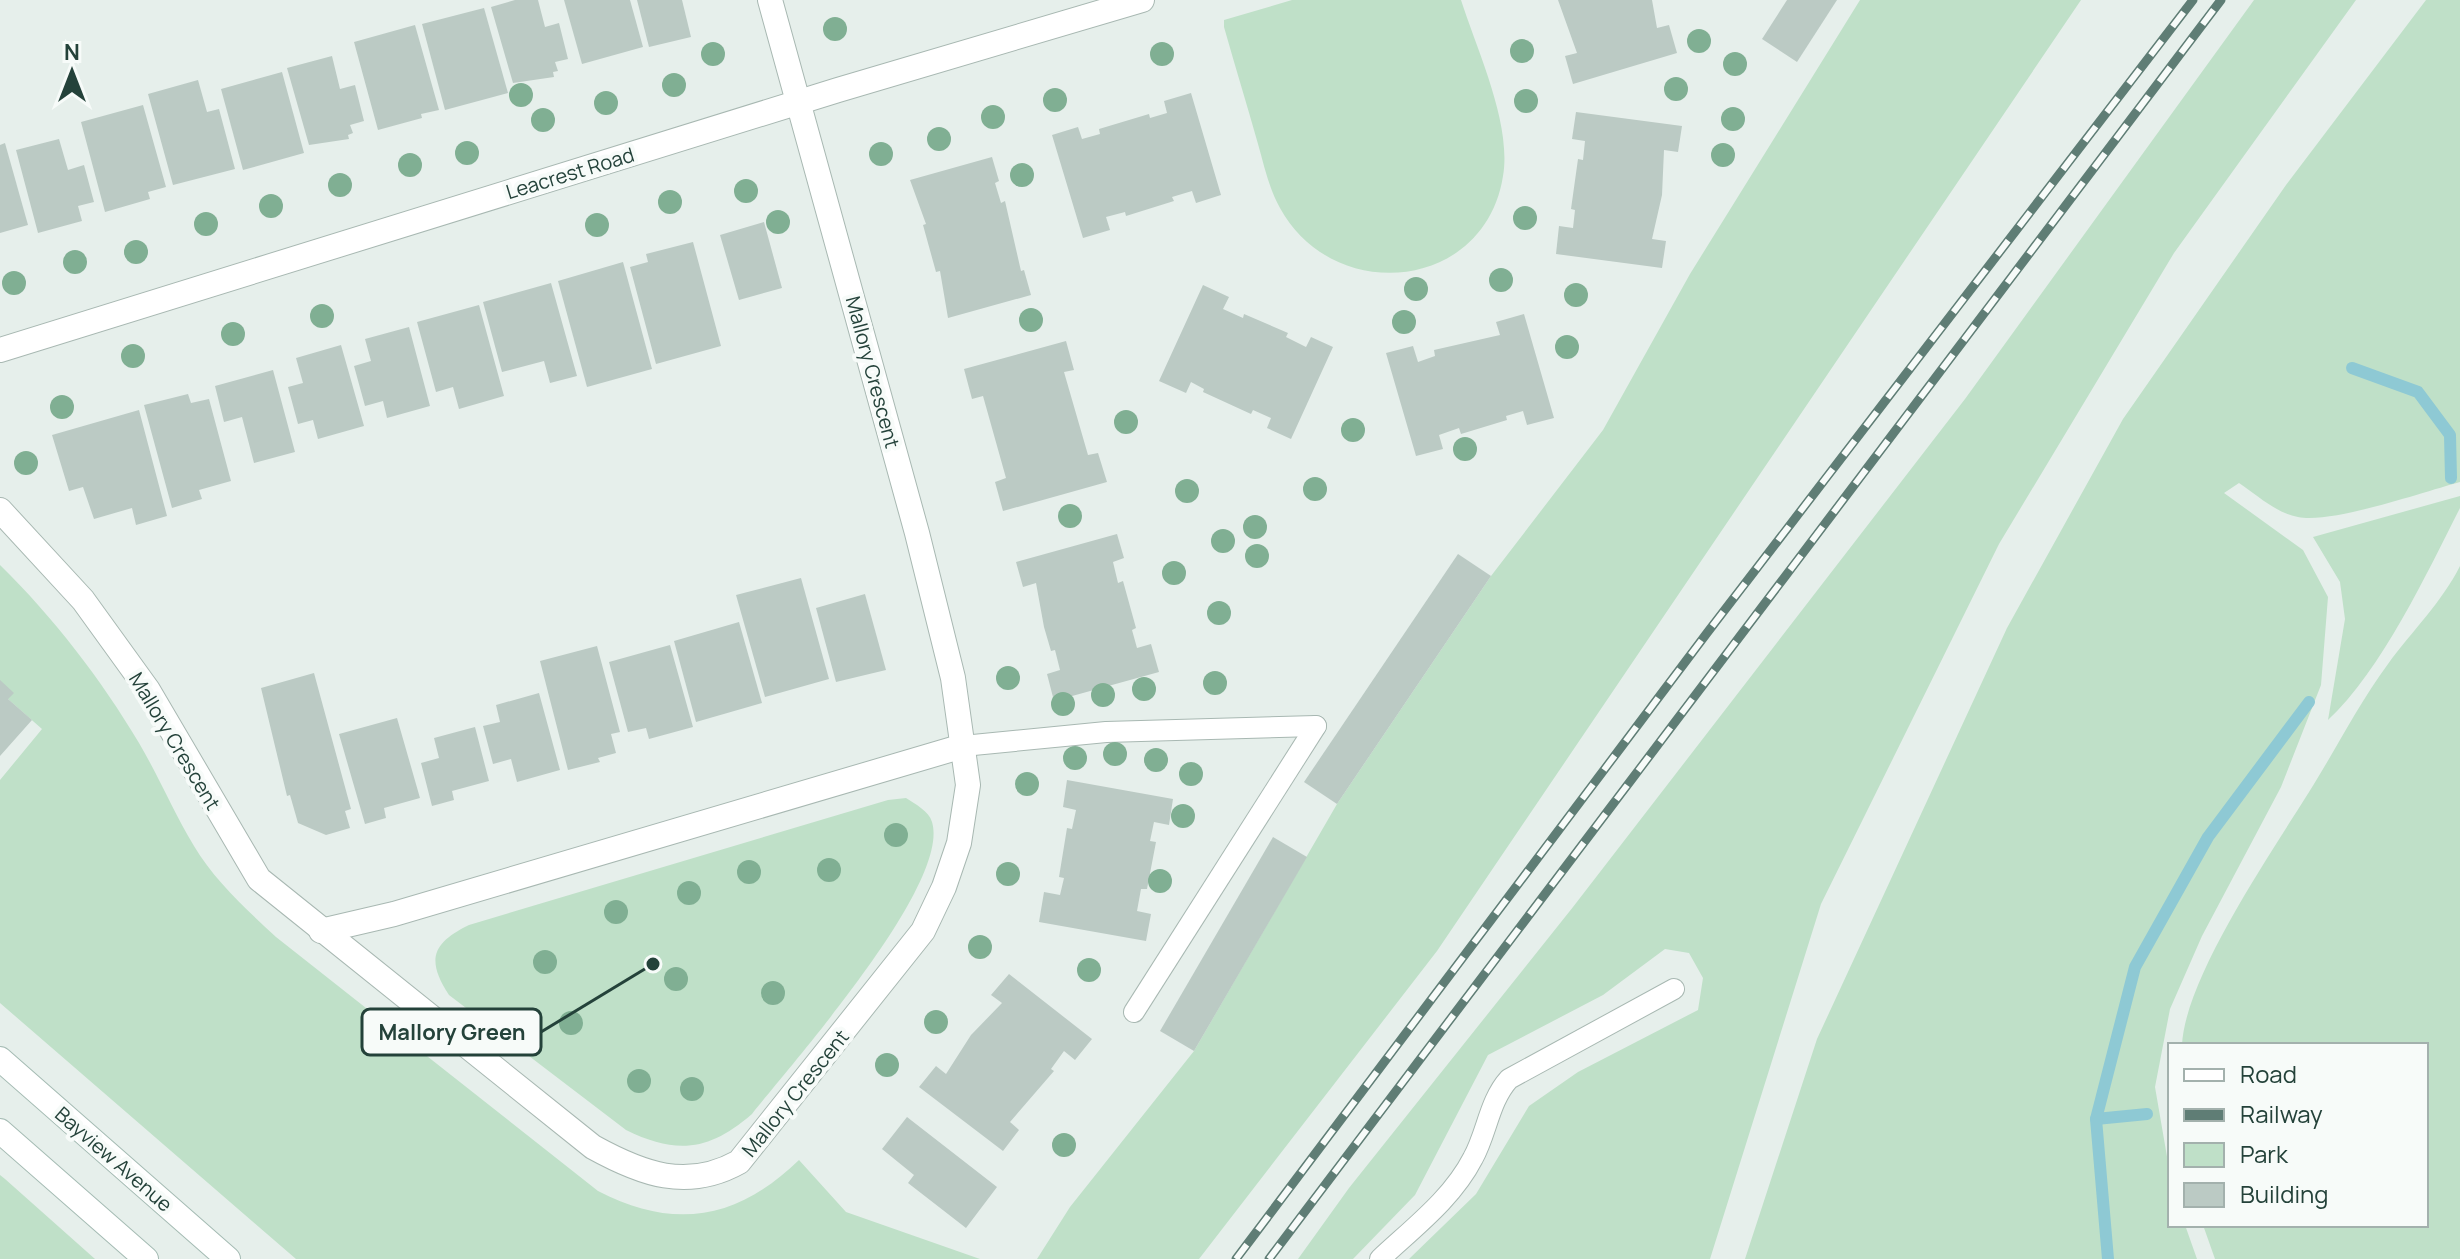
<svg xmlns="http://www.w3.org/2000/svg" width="2460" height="1259" font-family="Manrope,sans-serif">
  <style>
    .green { fill: #bfe0c8 }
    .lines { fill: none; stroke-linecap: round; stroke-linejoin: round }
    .stream { stroke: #8ec9d4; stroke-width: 12 }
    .building { fill: #bbcac4 }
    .service-casing { stroke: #a8b8b2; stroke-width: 22 }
    .minor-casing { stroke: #a8b8b2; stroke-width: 26 }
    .secondary-casing { stroke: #a4bbb3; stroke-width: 26 }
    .service { stroke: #fff; stroke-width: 20 }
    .minor { stroke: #fff; stroke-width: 24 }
    .secondary { stroke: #fff; stroke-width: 24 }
    .rail-casing { stroke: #5f7d75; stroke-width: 9 }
    .rail { stroke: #f7fbf9; stroke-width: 6; stroke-dasharray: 18; stroke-linecap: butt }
    .tree { fill: #80af93 }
    .labels { text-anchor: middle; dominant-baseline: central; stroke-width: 8; stroke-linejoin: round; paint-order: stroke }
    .street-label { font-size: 20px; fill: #24423a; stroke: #f7fbf9 }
    .leader { fill: none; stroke: #24423a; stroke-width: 3 }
    .callout-dot { fill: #24423a; stroke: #f7fbf9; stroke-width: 3 }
    .callout { fill: #f7fbf9; stroke: #24423a; stroke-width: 3 }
    .callout-label { font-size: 22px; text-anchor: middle; font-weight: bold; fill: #24423a }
  </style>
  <rect width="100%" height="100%" fill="#e6efeb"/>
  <g class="green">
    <path d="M 1292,0 L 1461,0 C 1477,50 1512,124 1503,176 C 1485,291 1334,306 1280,208 C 1269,189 1264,165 1258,144 C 1247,105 1235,66 1224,27 L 1224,20 Z"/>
    <polygon points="1860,0 2081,0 1437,951 1199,1259 1037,1259 1070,1207 1194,1051 1337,804 1491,576 1603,430 1690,274"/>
    <polygon points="2254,0 2356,0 2174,253 1999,544 1821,904 1710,1259 1409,1259 1476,1194 1529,1106 1578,1072 1698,1010 1703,978 1689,953 1665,949 1603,995 1488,1055 1415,1195 1353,1259 1298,1259 1349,1188 1573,907 1965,399"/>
    <path d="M 2426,0 L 2460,0 L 2460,482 C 2423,492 2332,524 2298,517 C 2276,513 2257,495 2239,483 L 2224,493 L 2303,550 L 2328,597 L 2321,685 L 2281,787 L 2202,936 L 2170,1009 L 2155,1087 L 2170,1174 L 2170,1225 L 2185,1225 L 2197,1259 L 1745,1259 L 1817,1039 L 2007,628 L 2123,419 L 2286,185 Z"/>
    <path d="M 2460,496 L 2460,508 C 2427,573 2381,671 2328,720 L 2345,619 L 2340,582 L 2313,537 Z"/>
    <path d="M 0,565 C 54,618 101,679 139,743 C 159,777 174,813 194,846 C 214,880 247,910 276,937 L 598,1191 C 675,1231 738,1219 799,1160 L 846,1212 L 980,1259 L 296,1259 L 0,1003 L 0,780 L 42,729 L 0,692 Z"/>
    <path d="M 2460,566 L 2460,1259 L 2215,1259 L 2203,1225 L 2426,1225 L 2426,1045 L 2182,1045 C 2185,976 2276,846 2314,784 C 2338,745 2360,702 2388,664 C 2412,631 2442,602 2460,566 Z"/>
    <path d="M 906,798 C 915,804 929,811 932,822 C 951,885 792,1063 752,1114 C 709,1151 677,1155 626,1130 L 449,995 C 426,960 432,943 469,925 L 888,800 Z"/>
    <polygon points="0,1175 5,1179 95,1259 0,1259"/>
  </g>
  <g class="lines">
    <g class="stream">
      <polyline points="2352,368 2418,392 2450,435 2451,478"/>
      <polyline points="2096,1119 2147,1114"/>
      <polyline points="2108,1259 2096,1119 2135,967 2208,837 2309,702"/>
    </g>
  </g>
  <g class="building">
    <polygon points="515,0 538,0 545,27 559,23 568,59 555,62 558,71 553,72 554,77 513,83 491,7"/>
    <polygon points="564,0 630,0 643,47 582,64"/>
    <polygon points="637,0 682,0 691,37 649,47"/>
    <polygon points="1558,0 1652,0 1657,28 1669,25 1677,53 1573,84 1565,56 1577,53"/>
    <polygon points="1787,0 1837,0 1797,62 1762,39"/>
    <polygon points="484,8 508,93 445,110 422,24"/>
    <polygon points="415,25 439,110 421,114 422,118 378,130 354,42"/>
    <polygon points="332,56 340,89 355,85 364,121 350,125 353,133 348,135 349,139 309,145 287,68"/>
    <polygon points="282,72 304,153 243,170 221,89"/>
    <polygon points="198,80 207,112 219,109 235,169 173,185 148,94"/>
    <polygon points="1191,93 1221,195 1196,203 1192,191 1172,197 1174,201 1126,216 1125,212 1106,217 1110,230 1083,238 1052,135 1078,127 1082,139 1100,134 1099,129 1149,114 1150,118 1167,113 1164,101"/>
    <polygon points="143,105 166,187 148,192 150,199 105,212 81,122"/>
    <polygon points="1576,112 1682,126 1678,152 1664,150 1662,195 1652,239 1666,241 1662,268 1556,254 1559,226 1573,228 1575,210 1571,209 1578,159 1583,160 1585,141 1572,139"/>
    <polygon points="59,139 68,170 84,165 94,202 78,206 82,221 38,233 16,150"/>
    <polygon points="5,143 28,225 0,233 0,145"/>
    <polygon points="992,157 999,181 995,183 1001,203 1005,201 1021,271 1024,270 1031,295 948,318 940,271 936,272 923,225 926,224 910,180"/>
    <polygon points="764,222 782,288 739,300 720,235"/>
    <polygon points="693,242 721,346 656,364 630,267 648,262 646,254"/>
    <polygon points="623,262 652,369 587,387 558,281"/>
    <polygon points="551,283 577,376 550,383 544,361 502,372 483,302"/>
    <polygon points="1203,285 1229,297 1223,309 1243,318 1244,314 1288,333 1286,337 1306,347 1311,337 1333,347 1291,439 1267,428 1271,418 1253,410 1251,414 1203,392 1204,389 1191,382 1186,393 1159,381"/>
    <polygon points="479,305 504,396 459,409 453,387 436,392 417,322"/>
    <polygon points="1524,314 1554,418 1527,425 1523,411 1506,416 1507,420 1461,434 1459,428 1439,435 1443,449 1416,456 1386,353 1413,346 1418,362 1435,356 1434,350 1500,335 1496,322"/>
    <polygon points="409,327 430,406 387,418 383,401 365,406 354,366 371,361 365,339"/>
    <polygon points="1066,341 1074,370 1064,372 1088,455 1098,453 1107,482 1003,511 995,482 1006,478 983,396 972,399 964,369"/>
    <polygon points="341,345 364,426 318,439 313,420 298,424 288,387 303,383 296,358"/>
    <polygon points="273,370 295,452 254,463 242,417 224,422 215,386"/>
    <polygon points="188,394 191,403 209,399 231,481 199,490 202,499 172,508 144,405"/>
    <polygon points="139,410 167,516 136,525 132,508 94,519 83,487 69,491 52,435"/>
    <polygon points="1117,534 1124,558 1113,562 1118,583 1123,581 1136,628 1132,630 1137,648 1151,644 1159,672 1054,701 1047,674 1060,670 1055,650 1051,651 1044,627 1036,583 1023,587 1016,562"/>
    <polygon points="1458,554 1491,576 1337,804 1304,782"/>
    <polygon points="801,578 829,679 765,697 736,595"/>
    <polygon points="865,594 886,670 836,682 816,608"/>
    <polygon points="739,622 762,703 696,722 674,641"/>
    <polygon points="670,645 693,727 649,739 646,728 628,732 609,662"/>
    <polygon points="597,646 620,732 611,734 616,753 598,758 600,762 568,770 540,661"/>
    <polygon points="314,673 351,809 345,811 350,828 326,835 298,823 290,795 287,796 261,688"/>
    <polygon points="0,680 14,693 8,699 32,720 0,756"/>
    <polygon points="539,693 560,770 517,782 511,759 493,764 483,726 500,722 496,705"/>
    <polygon points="397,718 420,798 384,808 386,818 365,824 339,734"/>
    <polygon points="475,727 489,781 452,791 454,800 432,806 421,763 439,758 434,738"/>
    <polygon points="1067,780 1173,799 1169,825 1154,822 1150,841 1156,842 1147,889 1141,889 1137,911 1151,914 1146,941 1039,922 1044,892 1060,895 1064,878 1059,877 1067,828 1072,829 1076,810 1063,807"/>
    <polygon points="1273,837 1307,857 1194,1051 1160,1031"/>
    <polygon points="1009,974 1092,1039 1075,1060 1064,1051 1051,1069 1054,1071 1010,1122 1019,1130 1003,1151 919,1087 936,1066 946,1074 971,1035 1002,1003 991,995"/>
    <polygon points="907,1117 997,1187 966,1228 908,1183 914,1175 882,1149"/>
  </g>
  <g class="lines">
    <g class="service-casing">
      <g id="service">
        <polyline points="963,746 1106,732 1316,726"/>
        <polyline points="1134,1012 1316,726"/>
        <path d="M 1380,1259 C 1413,1228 1452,1199 1473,1158 C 1487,1133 1489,1101 1509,1079 L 1674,989"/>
      </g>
    </g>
    <g class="minor-casing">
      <g id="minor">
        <polyline points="0,350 838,90 1142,0"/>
        <path d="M 0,510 L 83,600 L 148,690 L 259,879 L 593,1147 C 642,1174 687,1191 739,1162 L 923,931 L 944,887 L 959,843 L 968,785 L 953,678 L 917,533 L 770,0"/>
        <polyline points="321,931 394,914 963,746"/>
      </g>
    </g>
    <g class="secondary-casing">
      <g id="secondary">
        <polyline points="0,1059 228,1259"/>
        <polyline points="0,1131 146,1259"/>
      </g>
    </g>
    <use href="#service" class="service"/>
    <use href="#minor" class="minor"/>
    <use href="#secondary" class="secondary"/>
    <g class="rail-casing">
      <g id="rail">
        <polyline points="1236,1259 1707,633 2193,0"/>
        <polyline points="1269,1259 2221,0"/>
      </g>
    </g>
    <use href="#rail" class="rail"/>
  </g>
  <g class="tree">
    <circle cx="835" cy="29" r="12"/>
    <circle cx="1699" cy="41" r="12"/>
    <circle cx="1522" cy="51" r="12"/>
    <circle cx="713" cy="54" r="12"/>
    <circle cx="1162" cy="54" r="12"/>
    <circle cx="1735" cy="64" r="12"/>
    <circle cx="674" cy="85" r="12"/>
    <circle cx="1676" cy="89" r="12"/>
    <circle cx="521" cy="95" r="12"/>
    <circle cx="1055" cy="100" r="12"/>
    <circle cx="1526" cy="101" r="12"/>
    <circle cx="606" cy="103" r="12"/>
    <circle cx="993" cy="117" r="12"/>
    <circle cx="1733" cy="119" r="12"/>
    <circle cx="543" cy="120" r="12"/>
    <circle cx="939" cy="139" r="12"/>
    <circle cx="467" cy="153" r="12"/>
    <circle cx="881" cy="154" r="12"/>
    <circle cx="1723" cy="155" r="12"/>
    <circle cx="410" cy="165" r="12"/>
    <circle cx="1022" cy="175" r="12"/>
    <circle cx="340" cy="185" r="12"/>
    <circle cx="746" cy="191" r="12"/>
    <circle cx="670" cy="202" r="12"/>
    <circle cx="271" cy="206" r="12"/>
    <circle cx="1525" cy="218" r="12"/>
    <circle cx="778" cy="222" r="12"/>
    <circle cx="206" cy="224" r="12"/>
    <circle cx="597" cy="225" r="12"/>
    <circle cx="136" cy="252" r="12"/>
    <circle cx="75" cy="262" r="12"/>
    <circle cx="1501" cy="280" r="12"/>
    <circle cx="14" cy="283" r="12"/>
    <circle cx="1416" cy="289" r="12"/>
    <circle cx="1576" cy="295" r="12"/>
    <circle cx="322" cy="316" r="12"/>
    <circle cx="1031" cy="320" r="12"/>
    <circle cx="1404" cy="322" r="12"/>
    <circle cx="233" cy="334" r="12"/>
    <circle cx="1567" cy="347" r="12"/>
    <circle cx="133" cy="356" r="12"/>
    <circle cx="62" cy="407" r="12"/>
    <circle cx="1126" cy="422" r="12"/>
    <circle cx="1353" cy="430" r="12"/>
    <circle cx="1465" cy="449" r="12"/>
    <circle cx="26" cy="463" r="12"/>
    <circle cx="1315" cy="489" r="12"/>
    <circle cx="1187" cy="491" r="12"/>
    <circle cx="1070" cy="516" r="12"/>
    <circle cx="1255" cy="527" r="12"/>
    <circle cx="1223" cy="541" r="12"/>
    <circle cx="1257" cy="556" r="12"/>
    <circle cx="1174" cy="573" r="12"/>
    <circle cx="1219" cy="613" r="12"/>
    <circle cx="1008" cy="678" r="12"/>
    <circle cx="1215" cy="683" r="12"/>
    <circle cx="1144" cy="689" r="12"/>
    <circle cx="1103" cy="695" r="12"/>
    <circle cx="1063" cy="704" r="12"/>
    <circle cx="1115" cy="754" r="12"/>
    <circle cx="1075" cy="758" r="12"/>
    <circle cx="1156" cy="760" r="12"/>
    <circle cx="1191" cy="774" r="12"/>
    <circle cx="1027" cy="784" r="12"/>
    <circle cx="1183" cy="816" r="12"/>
    <circle cx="896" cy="835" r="12"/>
    <circle cx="829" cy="870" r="12"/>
    <circle cx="749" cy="872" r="12"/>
    <circle cx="1008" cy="874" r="12"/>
    <circle cx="1160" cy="881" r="12"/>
    <circle cx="689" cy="893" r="12"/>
    <circle cx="616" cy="912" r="12"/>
    <circle cx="980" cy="947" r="12"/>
    <circle cx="545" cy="962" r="12"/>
    <circle cx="1089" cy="970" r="12"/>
    <circle cx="676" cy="979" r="12"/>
    <circle cx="773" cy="993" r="12"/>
    <circle cx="936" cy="1022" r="12"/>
    <circle cx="571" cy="1023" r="12"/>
    <circle cx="887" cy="1065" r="12"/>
    <circle cx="639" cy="1081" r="12"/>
    <circle cx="692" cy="1089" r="12"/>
    <circle cx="1064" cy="1145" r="12"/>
  </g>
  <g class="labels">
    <g class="street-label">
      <text transform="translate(570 173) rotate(-17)">Leacrest Road</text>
      <text transform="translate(873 372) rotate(75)">Mallory Crescent</text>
      <text transform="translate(175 741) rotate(59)">Mallory Crescent</text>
      <text transform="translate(795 1093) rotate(-51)">Mallory Crescent</text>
      <text transform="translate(114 1159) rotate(41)">Bayview Avenue</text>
    </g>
  </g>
  <path class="leader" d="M653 964L541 1032"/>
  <circle class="callout-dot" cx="653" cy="964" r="8"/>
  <rect class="callout" x="362" y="1009" width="179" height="46" rx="8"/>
  <g class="callout-label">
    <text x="452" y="1040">Mallory Green</text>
  </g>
  <rect x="2168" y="1043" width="260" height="184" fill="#f7fbf9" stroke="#a3b1ad" stroke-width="2"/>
  <rect x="2184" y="1069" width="40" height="12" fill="#ffffff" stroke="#a3b1ad" stroke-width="2"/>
  <text x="2240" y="1083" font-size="24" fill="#24423a">Road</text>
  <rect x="2184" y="1109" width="40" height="12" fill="#5f7d75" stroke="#a3b1ad" stroke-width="2"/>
  <text x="2240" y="1123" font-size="24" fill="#24423a">Railway</text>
  <rect x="2184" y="1143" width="40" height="24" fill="#bfe0c8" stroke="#a3b1ad" stroke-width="2"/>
  <text x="2240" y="1163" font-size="24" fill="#24423a">Park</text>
  <rect x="2184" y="1183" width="40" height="24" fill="#bbcac4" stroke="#a3b1ad" stroke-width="2"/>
  <text x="2240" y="1203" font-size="24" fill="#24423a">Building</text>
  <g transform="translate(72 72)" stroke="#f7fbf9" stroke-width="6" paint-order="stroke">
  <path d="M0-6L14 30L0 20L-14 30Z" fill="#24423a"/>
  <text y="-12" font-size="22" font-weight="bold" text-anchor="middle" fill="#24423a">N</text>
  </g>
</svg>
